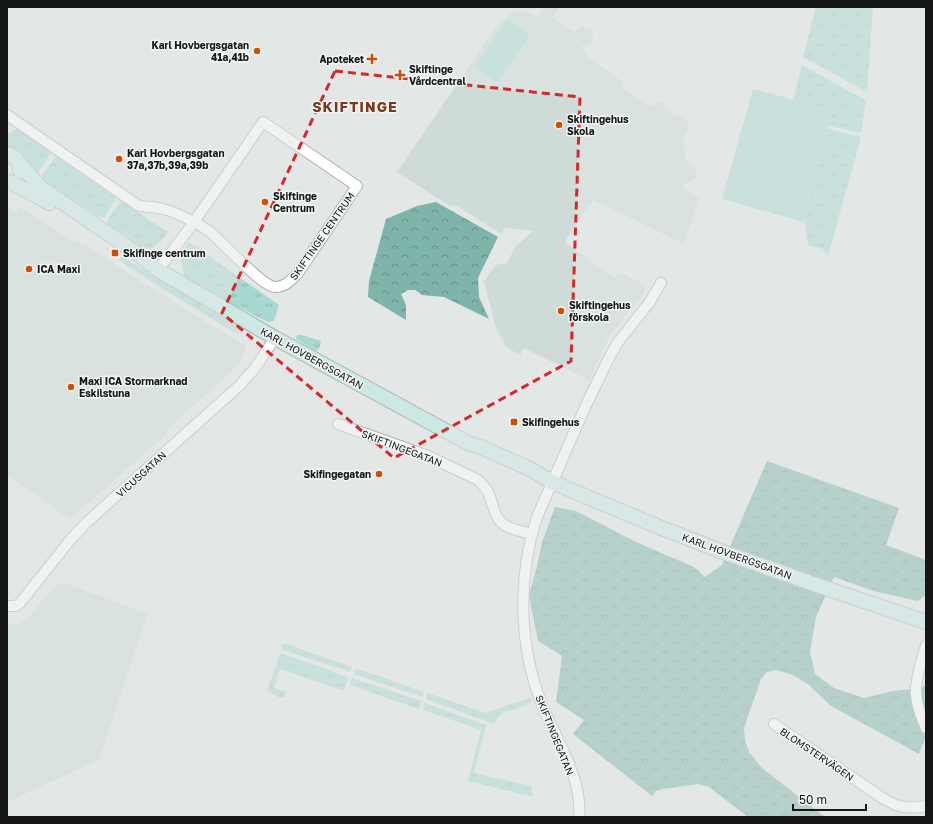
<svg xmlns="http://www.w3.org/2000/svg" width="933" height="824" font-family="'Golos Text',sans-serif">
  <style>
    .built { fill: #cedbd8 }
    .grass { fill: url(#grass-tufts) }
    .forest { fill: url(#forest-crowns) }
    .green { fill: #a8d9d0 }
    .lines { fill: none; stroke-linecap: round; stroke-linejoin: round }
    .street-casing { stroke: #adb1b0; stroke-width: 12 }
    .secondary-casing { stroke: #adb1b0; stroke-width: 16 }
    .street { stroke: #fff; stroke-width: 10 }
    .secondary { stroke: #cbe8e4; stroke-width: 14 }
    .marked { fill: none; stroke: #d62828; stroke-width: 3; stroke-dasharray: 8 5; stroke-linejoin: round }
    .poi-dot { fill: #d14d03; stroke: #f1f5f4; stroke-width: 1.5 }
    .labels { text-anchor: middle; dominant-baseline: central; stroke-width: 3; stroke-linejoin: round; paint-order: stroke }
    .poi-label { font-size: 10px; font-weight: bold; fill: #151616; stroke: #f1f5f4; text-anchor: start }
    .street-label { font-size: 10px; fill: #151616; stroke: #f1f5f4 }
    .district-label { font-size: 14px; font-weight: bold; letter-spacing: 1px; fill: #7c391f; stroke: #f1f5f4 }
  </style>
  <defs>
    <pattern id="grass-tufts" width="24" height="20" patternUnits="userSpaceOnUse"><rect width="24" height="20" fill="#a8d9d0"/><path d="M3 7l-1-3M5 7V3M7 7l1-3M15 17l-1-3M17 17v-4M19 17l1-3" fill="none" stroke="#90bab2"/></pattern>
    <pattern id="forest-crowns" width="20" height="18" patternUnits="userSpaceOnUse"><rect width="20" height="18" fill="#7eb4aa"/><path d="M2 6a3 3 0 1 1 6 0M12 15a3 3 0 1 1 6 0" fill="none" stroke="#669189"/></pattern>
  </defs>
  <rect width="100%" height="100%" fill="#e3e8e7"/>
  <g class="built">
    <polygon points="544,7 559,7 553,17 562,25 575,32 581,26 592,30 593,39 590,45 581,46 588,57 624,83 621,88 651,106 661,101 674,116 681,116 687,121 689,129 683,138 686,161 694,166 697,171 695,179 688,183 684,184 684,188 699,198 684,244 593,200 568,236 533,232 568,236 565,242 614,278 621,273 644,284 644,293 610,335 589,380 524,348 520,355 506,347 496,328 484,281 496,265 507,263 515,247 533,231 505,228 501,234 457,206 448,205 397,172 498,24 513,12 526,11 538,17"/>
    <polygon points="7,207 16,212 20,207 71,240 86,245 158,292 247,347 241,360 234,369 167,430 167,434 70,519 7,476"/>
    <polygon points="64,583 148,614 99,760 7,802 7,625 18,624 26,620 53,588 57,584"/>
  </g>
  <g class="grass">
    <polygon points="816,7 873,7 867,92 803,57"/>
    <polygon points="802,65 865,100 866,101 861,133 829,126 833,110 793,100"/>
    <polygon points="17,128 52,152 35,177 22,153 14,148 7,146 7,134"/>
    <polygon points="828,129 861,137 828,256 823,249 808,245 804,216"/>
    <polygon points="56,156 116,198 105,217 101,218 44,181 42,175"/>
    <polygon points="121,201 168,232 163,239 151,250 142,247 108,224 108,219"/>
    <polygon points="189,242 279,305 274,321 268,322 206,291 184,276 180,257"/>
    <polygon points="121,256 237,325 239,334 229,329 161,288 119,260"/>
    <polygon points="297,335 301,335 321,341 319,349 316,351 296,339"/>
    <polygon points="283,643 352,667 350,672 281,649"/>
    <polygon points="280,654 284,654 348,677 344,691 280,669 274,688 286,692 283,698 281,698 267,691"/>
    <polygon points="356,668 424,692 422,697 354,674"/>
    <polygon points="352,678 421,701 419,709 350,685"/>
    <path d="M 428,693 L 485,713 L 532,697 C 527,714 503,704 495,722 L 491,723 L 426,699 Z"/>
    <polygon points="425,703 486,725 474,773 531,786 533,797 468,781 481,730 423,710"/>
  </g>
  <g class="forest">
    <polygon points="436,202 498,237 478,278 479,297 489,319 444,297 422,295 415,290 408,290 401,294 406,305 406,320 368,297 369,281 386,219 417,206"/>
    <polygon points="767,461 899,508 886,545 926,560 926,595 918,601 873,591 834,577 816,617 810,652 815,674 834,688 864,698 893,691 922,688 926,684 926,736 919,754 831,706 809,685 793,675 776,670 767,672 761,679 744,728 745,740 749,752 762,768 825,817 748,817 709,787 698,784 663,789 656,791 652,796 573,734 584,720 556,702 562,656 538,641 529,596 538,562 542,542 555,507 576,511 636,542 694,567 705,577 722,565"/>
  </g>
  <g class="green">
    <polygon points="507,19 530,35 497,83 474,67"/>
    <polygon points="753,89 833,110 803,222 722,199"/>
  </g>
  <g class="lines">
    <g class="street-casing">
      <g id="street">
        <path d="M 7,115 L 139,206 C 147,207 156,207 163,209 C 176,212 200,224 210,232 C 224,243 261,286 275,287 C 286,287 291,280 298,273 L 357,186 L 263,122 L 194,222 L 158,270"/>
        <path d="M 338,424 L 428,456 L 478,480 C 482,484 485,487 488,492 C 493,502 493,515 502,523 C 510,530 522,531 532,534"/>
        <polyline points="7,606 16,606 20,603 71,539 86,523 240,385 255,368 275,338"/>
        <path d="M 926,645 C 922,659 917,674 916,688 C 915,702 921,716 926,728"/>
        <path d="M 774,724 L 881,797 C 886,800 891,803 896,805 C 905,808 917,808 926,806"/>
        <path d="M 579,817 C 583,779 556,739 542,705 C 519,646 517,578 537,517 L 587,403 L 610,356 L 618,342 L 649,303 L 661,283"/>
      </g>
    </g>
    <g class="secondary-casing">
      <g id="secondary">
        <path d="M 7,154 C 16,156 20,162 20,171"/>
        <polyline points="19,163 41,188 138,254 158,270 275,338 468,443 483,448 530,469 552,482 649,523 723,552 811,583 926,622"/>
        <polyline points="10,182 37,196 49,203"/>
      </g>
    </g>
    <use href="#street" class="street"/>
    <use href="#secondary" class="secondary"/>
  </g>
  <path d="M0 0H933V824H0ZM 335,71 L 580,97 L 571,361 L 394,458 L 222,313 Z" fill="#e3e8e7" fill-opacity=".55" fill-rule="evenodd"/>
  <path class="marked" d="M 335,71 L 580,97 L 571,361 L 394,458 L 222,313 Z"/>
  <g class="poi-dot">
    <circle cx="257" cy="51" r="4"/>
    <path d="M370 53h4v4h4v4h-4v4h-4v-4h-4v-4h4z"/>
    <path d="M398 69h4v4h4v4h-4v4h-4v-4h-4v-4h4z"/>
    <circle cx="559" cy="125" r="4"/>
    <circle cx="119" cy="159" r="4"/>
    <circle cx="265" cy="202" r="4"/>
    <rect x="111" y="249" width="8" height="8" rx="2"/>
    <circle cx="29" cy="269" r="4"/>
    <circle cx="561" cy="311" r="4"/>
    <circle cx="71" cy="387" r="4"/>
    <rect x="510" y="418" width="8" height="8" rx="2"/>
    <circle cx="379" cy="474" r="4"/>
  </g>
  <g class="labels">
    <g class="poi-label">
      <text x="249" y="45" text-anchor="end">Karl Hovbergsgatan<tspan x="249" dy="12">41a,41b</tspan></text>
      <text x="364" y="59" text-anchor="end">Apoteket</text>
      <text x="409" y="69">Skiftinge<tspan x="409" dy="12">Vårdcentral</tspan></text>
      <text x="567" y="119">Skiftingehus<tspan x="567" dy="12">Skola</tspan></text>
      <text x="127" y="153">Karl Hovbergsgatan<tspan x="127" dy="12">37a,37b,39a,39b</tspan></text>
      <text x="273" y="196">Skiftinge<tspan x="273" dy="12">Centrum</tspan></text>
      <text x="123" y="253">Skifinge centrum</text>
      <text x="37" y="269">ICA Maxi</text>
      <text x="569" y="305">Skiftingehus<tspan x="569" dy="12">förskola</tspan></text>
      <text x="79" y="381">Maxi ICA Stormarknad<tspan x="79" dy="12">Eskilstuna</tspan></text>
      <text x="522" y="422">Skifingehus</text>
      <text x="371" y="474" text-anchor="end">Skifingegatan</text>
    </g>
    <g class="street-label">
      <text transform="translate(322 236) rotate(-55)">SKIFTINGE CENTRUM</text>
      <text transform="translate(312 358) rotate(29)">KARL HOVBERGSGATAN</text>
      <text transform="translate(402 448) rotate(21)">SKIFTINGEGATAN</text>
      <text transform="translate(141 474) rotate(-42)">VICUSGATAN</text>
      <text transform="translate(737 556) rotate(20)">KARL HOVBERGSGATAN</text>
      <text transform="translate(555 735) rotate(68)">SKIFTINGEGATAN</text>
      <text transform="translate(817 754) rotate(34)">BLOMSTERVÄGEN</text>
    </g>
    <g class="district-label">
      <text x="355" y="106">SKIFTINGE</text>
    </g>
  </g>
  <rect width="933" height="824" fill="none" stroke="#151616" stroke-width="16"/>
  <path d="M793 804v6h73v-6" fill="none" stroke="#151616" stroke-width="2"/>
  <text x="799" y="804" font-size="12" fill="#151616" stroke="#f1f5f4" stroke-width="3" paint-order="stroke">50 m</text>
</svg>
